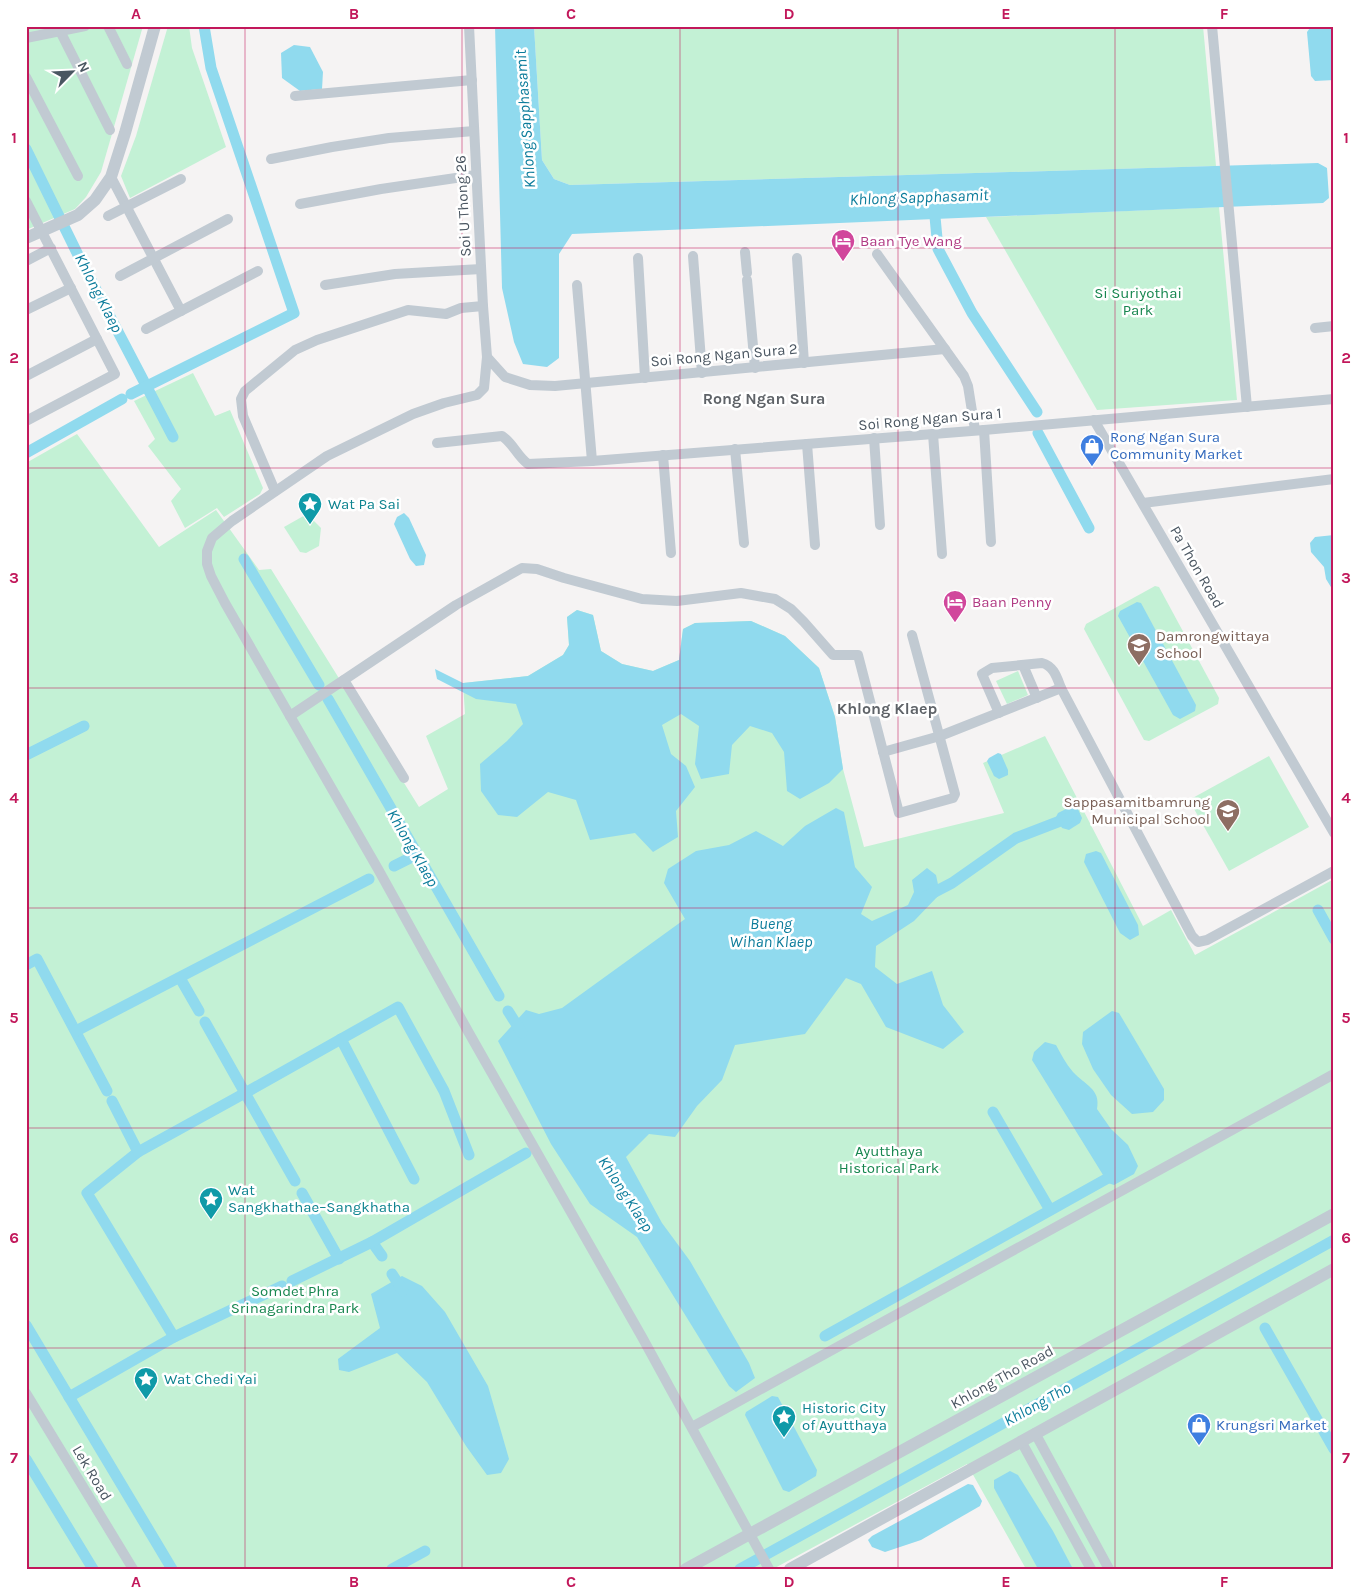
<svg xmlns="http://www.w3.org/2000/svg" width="1360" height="1595" font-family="Karla,sans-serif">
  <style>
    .green { fill: #c3f1d5 }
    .water { fill: #90daee }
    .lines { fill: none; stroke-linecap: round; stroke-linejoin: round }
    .canal { stroke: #90daee; stroke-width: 11 }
    .minor { stroke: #c1cad2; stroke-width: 10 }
    .tertiary { stroke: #c1cad2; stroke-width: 12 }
    .grid { fill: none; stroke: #c2185b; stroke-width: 1; stroke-opacity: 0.55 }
    .labels { text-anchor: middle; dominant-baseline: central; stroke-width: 5; stroke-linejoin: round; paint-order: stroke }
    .street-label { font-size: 15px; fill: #4a5661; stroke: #fff }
    .hotel-label { font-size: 15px; fill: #b23c85; stroke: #fff; text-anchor: start }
    .park-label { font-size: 15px; fill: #17864f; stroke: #fff }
    .shop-label { font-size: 15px; fill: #366cbe; stroke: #fff; text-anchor: start }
    .culture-label { font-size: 15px; fill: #0d838f; stroke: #fff; text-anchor: start }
    .education-label { font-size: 15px; fill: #785e54; stroke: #fff; text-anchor: start }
    .water-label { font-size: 16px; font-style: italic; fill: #0c7c9b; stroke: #fff }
    .neighbourhood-label { font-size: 16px; font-weight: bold; fill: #5f6368; stroke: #fff }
    .neatline { fill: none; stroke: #c2185b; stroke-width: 2 }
    .grid-label { font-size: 16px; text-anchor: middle; font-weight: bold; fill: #c2185b }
  </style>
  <rect width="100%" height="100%" fill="#f5f3f3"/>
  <g class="green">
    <polygon points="26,26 143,26 101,172 86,197 75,209 26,230"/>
    <polygon points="168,26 189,26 192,48 226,147 130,198 121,176 136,136"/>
    <polygon points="534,26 1203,26 1216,166 570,185 554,179 542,160"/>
    <polygon points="1219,207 1237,400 1097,410 986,217"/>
    <polygon points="193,373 215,416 230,410 263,488 260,494 224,517 217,508 185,528 171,501 181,489 148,446 155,439 134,401"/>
    <polygon points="77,434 159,547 216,510 259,570 271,569 419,807 448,789 426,736 465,714 463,683 528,676 563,655 569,645 567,617 577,610 593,615 601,651 622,664 653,671 679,660 683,629 695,623 751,621 785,636 819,668 835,717 843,769 864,847 1004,813 983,763 1045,736 1143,926 1171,910 1195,955 1334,879 1334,1569 1026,1569 967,1464 773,1569 26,1569 26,463"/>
    <polygon points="307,514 321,528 319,546 306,553 300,552 284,527"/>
    <polygon points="1155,586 1159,587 1219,698 1218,704 1149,741 1144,740 1084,629 1086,624"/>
    <polygon points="1018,671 1028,695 1007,704 996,681"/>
    <polygon points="1269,756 1309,827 1229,871 1189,800"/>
  </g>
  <g class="water">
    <polygon points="495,26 534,26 542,160 554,179 570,185 1318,163 1327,168 1329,198 1323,203 572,234 559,254 559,358 547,367 523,364 514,342 502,288"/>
    <polygon points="1334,27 1334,80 1315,81 1311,76 1307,32 1310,28"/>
    <polygon points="294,45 310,47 323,72 322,89 300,91 282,78 281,53"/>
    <polygon points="404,513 409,518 426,555 424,565 416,566 410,559 394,524 397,517"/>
    <polygon points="1334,535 1334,573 1331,575 1334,583 1334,592 1326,579 1324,567 1311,552 1310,543 1315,537"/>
    <polygon points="1137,602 1141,603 1196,705 1195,711 1180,719 1173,715 1118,616 1120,611"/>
    <polygon points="577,610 593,615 601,651 622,664 653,671 679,660 683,629 695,623 751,621 785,636 819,668 835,717 843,769 829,783 800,799 787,791 784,752 772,733 750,726 732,745 729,774 701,779 695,764 699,726 681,714 662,725 671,754 686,766 695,787 676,811 678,837 653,852 635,833 590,840 576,800 548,792 517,817 498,815 481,791 480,764 507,741 523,724 516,704 476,699 437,679 435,669 463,683 528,676 563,655 569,645 567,617"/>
    <polygon points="998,753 1001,754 1008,770 1008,775 999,779 994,776 987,761 989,758"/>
    <polygon points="1072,806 1077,807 1082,818 1080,823 1069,830 1062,828 1056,817 1058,813"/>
    <polygon points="836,808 844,812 855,867 872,887 861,914 872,921 908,905 914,892 912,880 927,868 936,875 940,894 914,921 876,946 875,967 897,984 932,971 943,1005 964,1032 943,1049 886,1027 861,984 846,978 805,1034 735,1045 722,1080 697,1106 675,1137 649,1134 626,1157 662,1223 690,1261 749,1363 755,1378 736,1392 729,1386 637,1237 590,1204 551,1144 498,1041 526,1010 539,1014 562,1008 685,919 664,883 668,869 696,851 729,845 756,831 783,846 805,826"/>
    <polygon points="1096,851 1101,853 1138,925 1139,935 1130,940 1120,933 1084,862 1086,854"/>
    <polygon points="1112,1011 1119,1013 1164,1089 1164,1100 1153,1112 1132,1114 1111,1095 1093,1069 1082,1044 1083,1032"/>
    <path d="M 1045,1042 L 1056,1045 C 1061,1054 1066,1064 1073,1072 C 1085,1085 1101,1089 1097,1109 L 1111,1129 L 1128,1145 L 1138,1166 L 1134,1174 L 1114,1185 L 1108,1183 L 1032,1060 L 1034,1052 Z"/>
    <polygon points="402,1276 422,1286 445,1312 488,1386 509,1459 501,1473 487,1475 466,1446 427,1382 397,1353 349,1372 339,1370 338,1359 380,1328 371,1294"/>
    <polygon points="772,1396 778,1397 817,1470 816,1476 789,1492 783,1490 745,1415 746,1412"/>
    <polygon points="1010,1471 1018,1475 1053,1531 1073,1569 1038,1569 994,1488 994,1480"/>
    <polygon points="968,1484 973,1485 982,1501 980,1506 921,1540 885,1552 872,1547 868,1540 872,1536"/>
  </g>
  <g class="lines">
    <g class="canal">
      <polyline points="26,149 81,261 173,437"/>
      <polyline points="934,206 938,249 972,313 1037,412"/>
      <polyline points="131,394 294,313 211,68 204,26"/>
      <polyline points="1038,433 1089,528"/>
      <polyline points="26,453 122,399"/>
      <polyline points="244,559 319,685"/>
      <polyline points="328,699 499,996"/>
      <polyline points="26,755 84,726"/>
      <polyline points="394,866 416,855"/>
      <polyline points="925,897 952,883 1016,838 1068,818"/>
      <polyline points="1318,910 1334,939"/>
      <polyline points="26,965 37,959 107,1091"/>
      <polyline points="180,978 199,1011"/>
      <polyline points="508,1011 522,1033"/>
      <polyline points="76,1031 369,879"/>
      <polyline points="341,1039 414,1179"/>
      <polyline points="112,1101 138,1152 87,1193 174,1337 282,1286"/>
      <polyline points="993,1112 1050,1210"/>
      <polyline points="138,1152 245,1093 205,1022"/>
      <polyline points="295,1181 245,1093 398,1007 444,1091 469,1155"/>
      <polyline points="302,1193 339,1259"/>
      <polyline points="372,1242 382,1256"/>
      <polyline points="392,1274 403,1291"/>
      <polyline points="292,1281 372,1242 526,1153"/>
      <polyline points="26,1325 172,1569"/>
      <polyline points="1265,1328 1334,1449"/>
      <polyline points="825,1336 1117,1173"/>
      <polyline points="69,1397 174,1337"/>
      <polyline points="26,1459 93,1569"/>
      <polyline points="392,1569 425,1551"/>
      <polyline points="740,1569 1334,1240"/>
    </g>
    <g class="minor">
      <polyline points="108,26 127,64"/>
      <polyline points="469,26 483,306 487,357 505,377 530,385 555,386 945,349"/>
      <polyline points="1212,26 1247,407"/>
      <polyline points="60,31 110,130"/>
      <polyline points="26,38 85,26"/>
      <polyline points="26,77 78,176"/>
      <polyline points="295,96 472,80"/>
      <polyline points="271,159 332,147 389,138 474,131"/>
      <polyline points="111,177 181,311"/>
      <polyline points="26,201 115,374 26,421"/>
      <polyline points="300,204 381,189 476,175"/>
      <polyline points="108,216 181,179"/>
      <polyline points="745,252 747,273"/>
      <polyline points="877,254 964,376 968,386 975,430"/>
      <polyline points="693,256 702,373"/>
      <polyline points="638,258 645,378"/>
      <polyline points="797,258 804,363"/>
      <polyline points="26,261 51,248"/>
      <polyline points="120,276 228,219"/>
      <polyline points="747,280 755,368"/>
      <polyline points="325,285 395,274 481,269"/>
      <polyline points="577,285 592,461"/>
      <polyline points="26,310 71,288"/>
      <polyline points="1315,328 1334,326"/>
      <polyline points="146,329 258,271"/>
      <polyline points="487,357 484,388 477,395 444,403 413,414 327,456 232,521 212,538 207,551 207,564 211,576 225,603 378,869 469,1033 642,1337 769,1569"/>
      <polyline points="26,376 97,339"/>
      <polyline points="1094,420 1334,833"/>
      <polyline points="984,430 991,542"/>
      <polyline points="933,434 942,554"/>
      <polyline points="874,438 880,525"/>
      <path d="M 437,443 L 502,436 C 513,443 517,456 528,464 L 592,461 L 984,430 L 1334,399"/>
      <polyline points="807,444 815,545"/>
      <polyline points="735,449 744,543"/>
      <polyline points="663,455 671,553"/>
      <polyline points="275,491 243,416 241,399 245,391 295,350 317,340 408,310 446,314 461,308 483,306"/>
      <polyline points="1143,503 1334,479"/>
      <polyline points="1023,665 1037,698"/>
      <polyline points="344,680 404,778"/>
      <path d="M 999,713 L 982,674 L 992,668 L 1042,663 C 1054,666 1057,678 1061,688"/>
      <polyline points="290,716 456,605 522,568 537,569 564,578 642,599 677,601 741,593 775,599 791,609 804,622 833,655 858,655 899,813 953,798 955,794 912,635"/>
      <polyline points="883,752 940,736 1061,688 1192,936 1198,942 1207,940 1334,871"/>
      <polyline points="26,1393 133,1569"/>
      <polyline points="692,1427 1334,1074"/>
      <polyline points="1035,1433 1109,1569"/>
      <polyline points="1021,1441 1091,1569"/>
    </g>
    <g class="tertiary">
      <polyline points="26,238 78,215 95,200 111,177 125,133 155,26"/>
      <polyline points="686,1569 1334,1214"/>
      <polyline points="790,1569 1334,1269"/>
    </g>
  </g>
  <path class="grid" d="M 245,26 L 245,1569M 462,26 L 462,1569M 680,26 L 680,1569M 898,26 L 898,1569M 1115,26 L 1115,1569M 26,248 L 1334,248M 26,468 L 1334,468M 26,688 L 1334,688M 26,908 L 1334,908M 26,1128 L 1334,1128M 26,1348 L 1334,1348"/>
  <defs>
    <g id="hotel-pin" transform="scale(1.25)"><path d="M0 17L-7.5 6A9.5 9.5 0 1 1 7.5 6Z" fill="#d1479c" stroke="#fff"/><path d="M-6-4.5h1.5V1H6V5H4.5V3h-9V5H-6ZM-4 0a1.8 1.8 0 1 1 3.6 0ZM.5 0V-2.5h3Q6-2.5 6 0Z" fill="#fff"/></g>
    <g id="shop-pin" transform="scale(1.25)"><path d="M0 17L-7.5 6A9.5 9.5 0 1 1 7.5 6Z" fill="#3f7fe0" stroke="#fff"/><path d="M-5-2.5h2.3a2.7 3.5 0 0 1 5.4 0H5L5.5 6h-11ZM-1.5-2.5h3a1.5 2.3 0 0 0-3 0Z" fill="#fff"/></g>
    <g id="sight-pin" transform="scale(1.25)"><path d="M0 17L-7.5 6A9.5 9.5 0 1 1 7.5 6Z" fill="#0f9aa8" stroke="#fff"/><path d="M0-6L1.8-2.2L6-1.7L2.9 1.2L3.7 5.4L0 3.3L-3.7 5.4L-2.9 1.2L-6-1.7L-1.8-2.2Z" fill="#fff"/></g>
    <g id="school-pin" transform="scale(1.25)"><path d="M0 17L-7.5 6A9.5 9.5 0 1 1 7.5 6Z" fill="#8d6e63" stroke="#fff"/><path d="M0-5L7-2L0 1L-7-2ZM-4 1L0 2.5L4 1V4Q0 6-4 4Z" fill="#fff"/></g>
  </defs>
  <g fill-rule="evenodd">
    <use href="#hotel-pin" x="843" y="241"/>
    <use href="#shop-pin" x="1092" y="446"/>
    <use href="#sight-pin" x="310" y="504"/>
    <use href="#hotel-pin" x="955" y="602"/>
    <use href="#school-pin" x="1139" y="645"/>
    <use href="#school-pin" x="1228" y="811"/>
    <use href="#sight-pin" x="211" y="1199"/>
    <use href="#sight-pin" x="146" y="1379"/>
    <use href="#sight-pin" x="784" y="1417"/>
    <use href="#shop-pin" x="1199" y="1425"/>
  </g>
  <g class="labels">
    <g class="street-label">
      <text transform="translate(463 206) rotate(-93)">Soi U Thong 26</text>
      <text transform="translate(724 355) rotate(-5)">Soi Rong Ngan Sura 2</text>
      <text transform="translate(930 419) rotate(-5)">Soi Rong Ngan Sura 1</text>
      <text transform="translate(1197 567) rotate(60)">Pa Thon Road</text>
      <text transform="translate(1002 1377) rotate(-29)">Khlong Tho Road</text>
      <text transform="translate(92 1473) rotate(59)">Lek Road</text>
    </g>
    <g class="hotel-label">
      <text x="860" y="241">Baan Tye Wang</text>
      <text x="972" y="602">Baan Penny</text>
    </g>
    <g class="park-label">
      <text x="1138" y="293">Si Suriyothai<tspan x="1138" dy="17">Park</tspan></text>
      <text x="889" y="1151">Ayutthaya<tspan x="889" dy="17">Historical Park</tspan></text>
      <text x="295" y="1291">Somdet Phra<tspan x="295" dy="17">Srinagarindra Park</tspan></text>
    </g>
    <g class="shop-label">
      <text x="1110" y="437">Rong Ngan Sura<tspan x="1110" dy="17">Community Market</tspan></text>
      <text x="1216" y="1425">Krungsri Market</text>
    </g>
    <g class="culture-label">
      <text x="328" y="504">Wat Pa Sai</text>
      <text x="228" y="1190">Wat<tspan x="228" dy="17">Sangkhathae–Sangkhatha</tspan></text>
      <text x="164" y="1379">Wat Chedi Yai</text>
      <text x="802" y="1408">Historic City<tspan x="802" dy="17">of Ayutthaya</tspan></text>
    </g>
    <g class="education-label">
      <text x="1156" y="636">Damrongwittaya<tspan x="1156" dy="17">School</tspan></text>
      <text x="1210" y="802" text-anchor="end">Sappasamitbamrung<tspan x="1210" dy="17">Municipal School</tspan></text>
    </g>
    <g class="water-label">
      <text transform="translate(525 119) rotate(-94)">Khlong Sapphasamit</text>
      <text transform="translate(919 197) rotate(-2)">Khlong Sapphasamit</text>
      <text transform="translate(99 293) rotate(63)">Khlong Klaep</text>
      <text transform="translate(413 848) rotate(60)">Khlong Klaep</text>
      <text x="771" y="923">Bueng<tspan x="771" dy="18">Wihan Klaep</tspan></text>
      <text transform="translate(626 1194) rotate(57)">Khlong Klaep</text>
      <text transform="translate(1037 1404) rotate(-29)">Khlong Tho</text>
    </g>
    <g class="neighbourhood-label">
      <text x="764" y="398">Rong Ngan Sura</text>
      <text x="887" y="708">Khlong Klaep</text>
    </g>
  </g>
  <rect width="1360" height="1595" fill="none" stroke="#ffffff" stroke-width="55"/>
  <g transform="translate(72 72) rotate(66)" stroke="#ffffff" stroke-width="4" paint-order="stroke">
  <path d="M0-4L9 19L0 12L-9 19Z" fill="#4a5661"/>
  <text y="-8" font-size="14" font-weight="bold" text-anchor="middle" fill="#4a5661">N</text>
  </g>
  <rect x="28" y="28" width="1304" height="1540" class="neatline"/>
  <g class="grid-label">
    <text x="136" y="19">A</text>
    <text x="354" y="19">B</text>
    <text x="571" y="19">C</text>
    <text x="789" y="19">D</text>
    <text x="1006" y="19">E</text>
    <text x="1224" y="19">F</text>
    <text x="14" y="143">1</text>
    <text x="1346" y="143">1</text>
    <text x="14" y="363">2</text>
    <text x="1346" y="363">2</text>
    <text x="14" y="583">3</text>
    <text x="1346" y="583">3</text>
    <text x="14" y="803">4</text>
    <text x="1346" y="803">4</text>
    <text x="14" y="1023">5</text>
    <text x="1346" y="1023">5</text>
    <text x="14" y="1243">6</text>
    <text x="1346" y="1243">6</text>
    <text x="14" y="1463">7</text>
    <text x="1346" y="1463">7</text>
    <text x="136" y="1587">A</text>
    <text x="354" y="1587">B</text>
    <text x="571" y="1587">C</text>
    <text x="789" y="1587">D</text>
    <text x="1006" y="1587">E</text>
    <text x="1224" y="1587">F</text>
  </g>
</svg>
